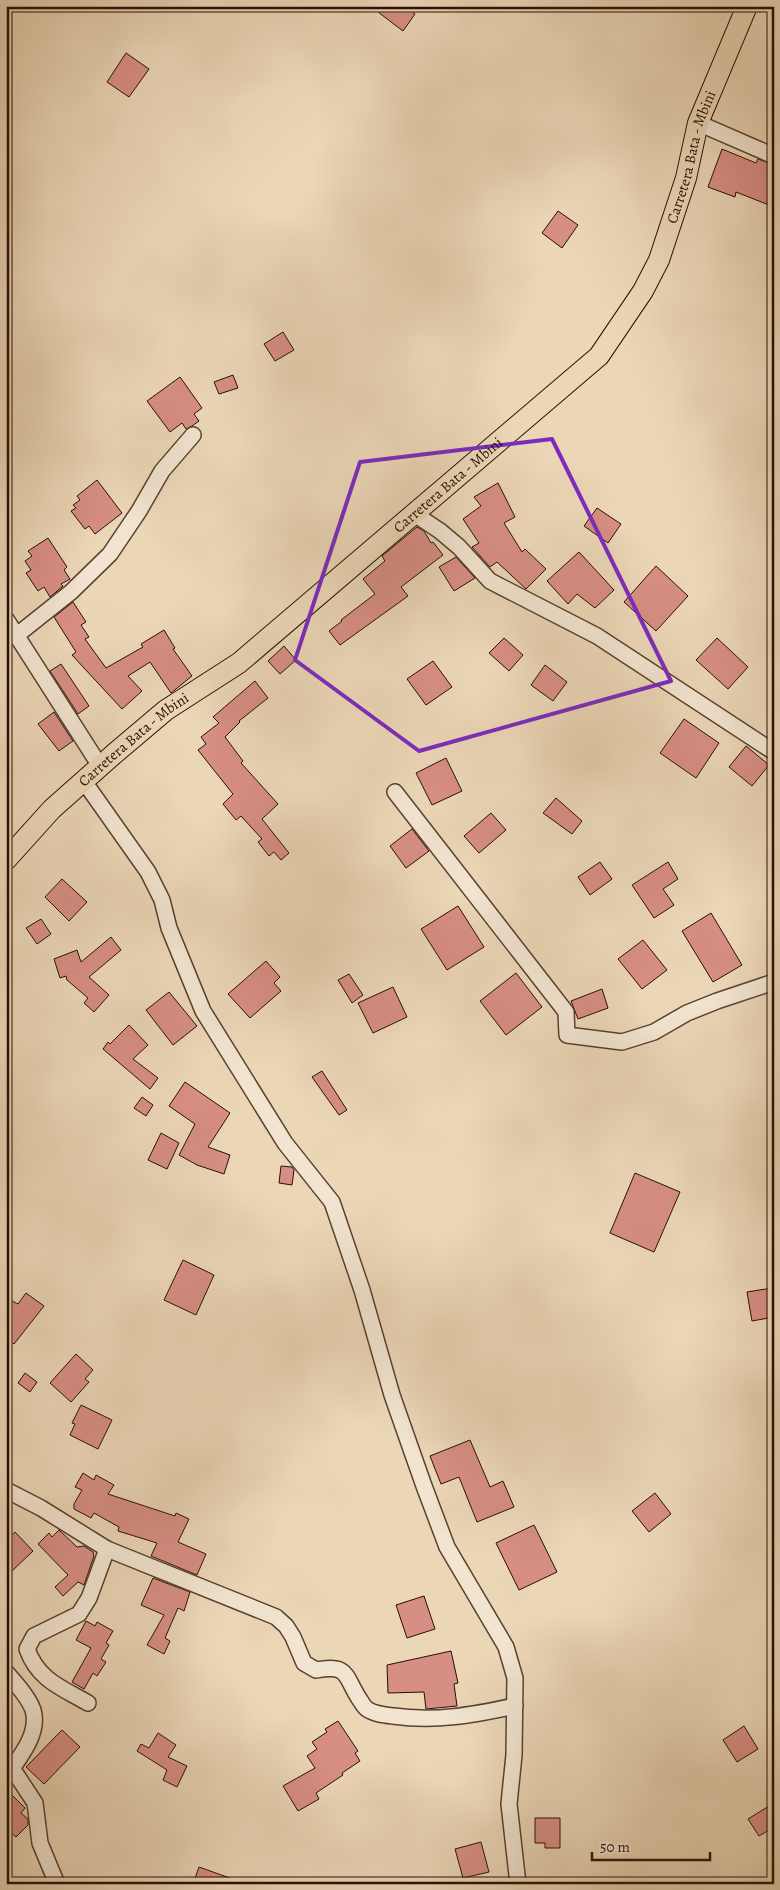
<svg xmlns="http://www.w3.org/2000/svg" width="780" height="1890" font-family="Alegreya,serif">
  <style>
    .building { fill: #d78e84; stroke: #280f04 }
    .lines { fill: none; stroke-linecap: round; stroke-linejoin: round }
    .minor-casing { stroke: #594130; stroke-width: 18 }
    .major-casing { stroke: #280f04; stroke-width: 22 }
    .minor { stroke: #f2e4d0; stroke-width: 15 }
    .major { stroke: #ebd6b6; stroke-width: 20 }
    .marked { fill: none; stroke: #7b2cbf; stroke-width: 4; stroke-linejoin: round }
    .labels { text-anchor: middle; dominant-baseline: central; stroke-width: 4; stroke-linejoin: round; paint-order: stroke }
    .street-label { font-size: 15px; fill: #280f04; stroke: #f2e4d0 }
  </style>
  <rect width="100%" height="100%" fill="#ebd6b6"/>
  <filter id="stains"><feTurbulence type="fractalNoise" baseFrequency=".004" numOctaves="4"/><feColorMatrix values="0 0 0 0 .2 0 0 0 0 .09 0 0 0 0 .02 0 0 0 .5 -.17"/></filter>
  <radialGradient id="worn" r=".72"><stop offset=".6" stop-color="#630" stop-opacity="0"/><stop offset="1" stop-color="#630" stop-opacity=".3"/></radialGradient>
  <g class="building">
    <polygon points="370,6 404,6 415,14 403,31"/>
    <polygon points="126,53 149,69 129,97 107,82"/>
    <polygon points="722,149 756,163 758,159 774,165 774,207 736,192 735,197 708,187"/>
    <polygon points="558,211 578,225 562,248 542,233"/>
    <polygon points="283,332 294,350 275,361 264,344"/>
    <polygon points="233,375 238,388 219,394 214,382"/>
    <polygon points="180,377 202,408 194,414 199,421 192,426 186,429 182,423 170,432 147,401"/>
    <polygon points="97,480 122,513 95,534 89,526 85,529 71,511 76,508 73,505 80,500 77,496"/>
    <polygon points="498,483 515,517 504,523 522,552 525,549 546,569 526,589 497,562 490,567 472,547 479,543 463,519 481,506 474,497"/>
    <polygon points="597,508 621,524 608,543 584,526"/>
    <polygon points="417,527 424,531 431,543 433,542 443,555 401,587 408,596 340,645 329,631 342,621 341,620 375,594 363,579 385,561 382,556"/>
    <polygon points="48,538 67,567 64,570 70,579 61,584 63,586 50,597 44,587 38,591 26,573 31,570 25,561 32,556 28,551"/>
    <polygon points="579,552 614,590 595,608 577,594 568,604 547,581"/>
    <polygon points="456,557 475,578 454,591 439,567"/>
    <polygon points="656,566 688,596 656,631 624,602"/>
    <polygon points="73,602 86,622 81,625 89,637 85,639 106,668 143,647 141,644 164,630 175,648 173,649 192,676 171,693 150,662 128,676 142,691 122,709 72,655 76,652 54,617"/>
    <polygon points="504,638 523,655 509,671 489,653"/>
    <polygon points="717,638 748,667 728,689 696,660"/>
    <polygon points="284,646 296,660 280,674 268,661"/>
    <polygon points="433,661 452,687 426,705 407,679"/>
    <polygon points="61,664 89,706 78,714 50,671"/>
    <polygon points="545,665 567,682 553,701 531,685"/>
    <polygon points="255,681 268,698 239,721 240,722 225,737 243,761 241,763 278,804 262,819 289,853 281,860 274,852 269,856 258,842 262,839 241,816 236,820 223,804 233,794 198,750 206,744 201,737 219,723 213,717"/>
    <polygon points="54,712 73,741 59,751 38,724"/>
    <polygon points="684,719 719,743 696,778 660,753"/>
    <polygon points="746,746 769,765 752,786 729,767"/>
    <polygon points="446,758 462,791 432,805 416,773"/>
    <polygon points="556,798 582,821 572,834 543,813"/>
    <polygon points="491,813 506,830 479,853 464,836"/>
    <polygon points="412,829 429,851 406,868 390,846"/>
    <polygon points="600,862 612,879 590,895 578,877"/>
    <polygon points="668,862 678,879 663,889 674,905 654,918 632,885"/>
    <polygon points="62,879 87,902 69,921 45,897"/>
    <polygon points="458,906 484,947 447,970 421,929"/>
    <polygon points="711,913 742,965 713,982 682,931"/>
    <polygon points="41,919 51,934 37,944 26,928"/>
    <polygon points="111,937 121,950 89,977 109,995 94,1012 84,1003 88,998 67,980 66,976 60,978 54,959 77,950 81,962"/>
    <polygon points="643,940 667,970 642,989 618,959"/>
    <polygon points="266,961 280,977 274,983 281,991 250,1018 228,994"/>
    <polygon points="516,973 542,1007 506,1035 480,1001"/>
    <polygon points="349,974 363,995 352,1003 338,980"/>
    <polygon points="393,987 407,1017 373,1033 358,1003"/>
    <polygon points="602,989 608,1008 578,1019 571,1001"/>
    <polygon points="169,992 197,1026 173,1045 146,1010"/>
    <polygon points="129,1025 148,1045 133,1059 158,1078 150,1089 103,1049 108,1042 110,1044"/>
    <polygon points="322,1071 347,1110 339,1115 312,1077"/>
    <polygon points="185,1082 230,1113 208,1147 230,1155 224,1174 197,1165 179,1155 195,1124 169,1106"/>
    <polygon points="142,1097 153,1105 146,1116 134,1108"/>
    <polygon points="161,1133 179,1143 167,1169 148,1160"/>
    <polygon points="281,1166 292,1167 294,1170 292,1185 279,1183"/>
    <polygon points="635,1173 680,1192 654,1252 610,1233"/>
    <polygon points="183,1260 214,1275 196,1315 164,1300"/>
    <polygon points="772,1288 774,1317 752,1321 747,1292"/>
    <polygon points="26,1293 44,1306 14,1344 6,1337 6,1298 18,1304"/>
    <polygon points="76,1354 93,1370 85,1379 89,1382 71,1402 50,1383"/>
    <polygon points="25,1373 37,1382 30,1392 18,1383"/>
    <polygon points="81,1405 112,1420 98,1449 70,1435 75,1424 72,1423"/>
    <polygon points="470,1440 490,1487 503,1481 514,1507 477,1522 459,1477 441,1484 430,1456"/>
    <polygon points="83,1473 94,1480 96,1475 114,1485 108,1494 175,1516 176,1513 189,1519 178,1542 206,1554 197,1575 151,1556 157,1543 118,1531 119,1527 94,1513 91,1518 74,1509 74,1504 82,1490 75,1487"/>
    <polygon points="655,1493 671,1514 649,1532 632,1511"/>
    <polygon points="534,1525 557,1572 519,1590 496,1543"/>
    <polygon points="59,1530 77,1547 84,1546 93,1552 94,1556 84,1585 78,1582 63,1596 55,1587 68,1575 38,1544 49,1533 52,1537"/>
    <polygon points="15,1532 33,1551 12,1571 6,1565 6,1541"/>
    <polygon points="153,1578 190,1592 184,1611 178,1608 165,1638 170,1641 164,1654 147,1645 164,1615 141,1605"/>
    <polygon points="424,1596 435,1629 407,1638 396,1605"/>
    <polygon points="86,1621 95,1626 97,1622 113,1631 106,1643 109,1645 101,1659 106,1662 97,1676 93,1673 84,1689 72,1682 91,1648 76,1640"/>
    <polygon points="451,1651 458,1683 454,1684 457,1706 426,1709 424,1692 388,1693 387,1665"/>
    <polygon points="338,1721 358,1751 355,1753 360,1761 342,1773 343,1775 316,1793 319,1799 298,1811 283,1786 315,1768 307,1756 317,1749 312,1742 327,1732 325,1729"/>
    <polygon points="744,1726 758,1749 737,1762 723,1740"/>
    <polygon points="62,1730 80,1747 44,1784 26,1767"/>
    <polygon points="158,1733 176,1745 168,1757 187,1766 177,1787 163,1780 167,1770 137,1751 141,1744 149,1748"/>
    <polygon points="6,1789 25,1808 21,1813 28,1819 28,1825 16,1837 6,1828"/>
    <polygon points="774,1803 774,1827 759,1836 748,1819"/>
    <polygon points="535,1818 560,1818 560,1848 545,1848 545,1843 535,1843"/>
    <polygon points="481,1842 489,1872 463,1878 455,1849"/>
    <polygon points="199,1867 241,1882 240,1884 193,1884"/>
  </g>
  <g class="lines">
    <g class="minor-casing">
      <g id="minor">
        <polyline points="698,123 774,156"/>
        <polyline points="413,513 440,531 459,547 490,581 597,636 774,752"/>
        <polyline points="6,619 100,766"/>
        <polyline points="17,635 71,592 110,554 139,511 162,471 193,435"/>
        <polyline points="83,780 148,872 162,900 169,928 203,1011 285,1143 332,1202 362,1290 392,1395 424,1486 447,1547 506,1647 515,1678 514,1755 509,1804 518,1884"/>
        <polyline points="395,792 566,1012 567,1035 622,1042 654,1032 687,1013 717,1001 774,982"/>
        <path d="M 6,1490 L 41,1508 L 107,1549 L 276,1617 L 286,1626 L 293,1637 L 304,1663 L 316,1670 C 350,1664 344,1676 360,1700 C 362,1703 364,1707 367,1709 C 374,1714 384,1715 393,1716 C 436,1722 473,1715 515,1706"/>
        <path d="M 6,1672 C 15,1683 28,1696 33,1710 C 40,1734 19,1758 6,1777"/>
        <path d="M 88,1703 C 62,1688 38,1680 27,1649 L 34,1636 L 79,1614 L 89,1598 L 107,1549"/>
        <polyline points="12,1768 35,1803 40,1843 57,1884"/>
      </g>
    </g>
    <g class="major-casing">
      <g id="major">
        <path id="s1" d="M 6,860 L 52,809 L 114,754 L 166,710 L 239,663 L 599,356 L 643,291 L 659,260 L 686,178 L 698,123 L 747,6"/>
      </g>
    </g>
    <use href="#minor" class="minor"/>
    <use href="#major" class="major"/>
  </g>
  <path class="marked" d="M 552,439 L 671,681 L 419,751 L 295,660 L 360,462 Z"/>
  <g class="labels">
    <g class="street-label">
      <text stroke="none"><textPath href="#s1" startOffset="1001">Carretera Bata - Mbini</textPath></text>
      <text stroke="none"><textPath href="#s1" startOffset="581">Carretera Bata - Mbini</textPath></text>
      <text stroke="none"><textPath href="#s1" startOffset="176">Carretera Bata - Mbini</textPath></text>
    </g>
  </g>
  <rect width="780" height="1890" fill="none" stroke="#ebd6b6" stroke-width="25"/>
  <rect x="8" y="8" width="765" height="1875" fill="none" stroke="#280f04" stroke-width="2.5"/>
  <rect x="12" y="12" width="755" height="1865" fill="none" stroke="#280f04"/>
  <path d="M592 1852v8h118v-8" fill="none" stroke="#280f04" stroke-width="2.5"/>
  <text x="600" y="1852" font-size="15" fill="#280f04" stroke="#f2e4d0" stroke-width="4" paint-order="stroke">50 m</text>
  <rect width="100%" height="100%" filter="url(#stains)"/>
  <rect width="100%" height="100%" fill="url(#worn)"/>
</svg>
